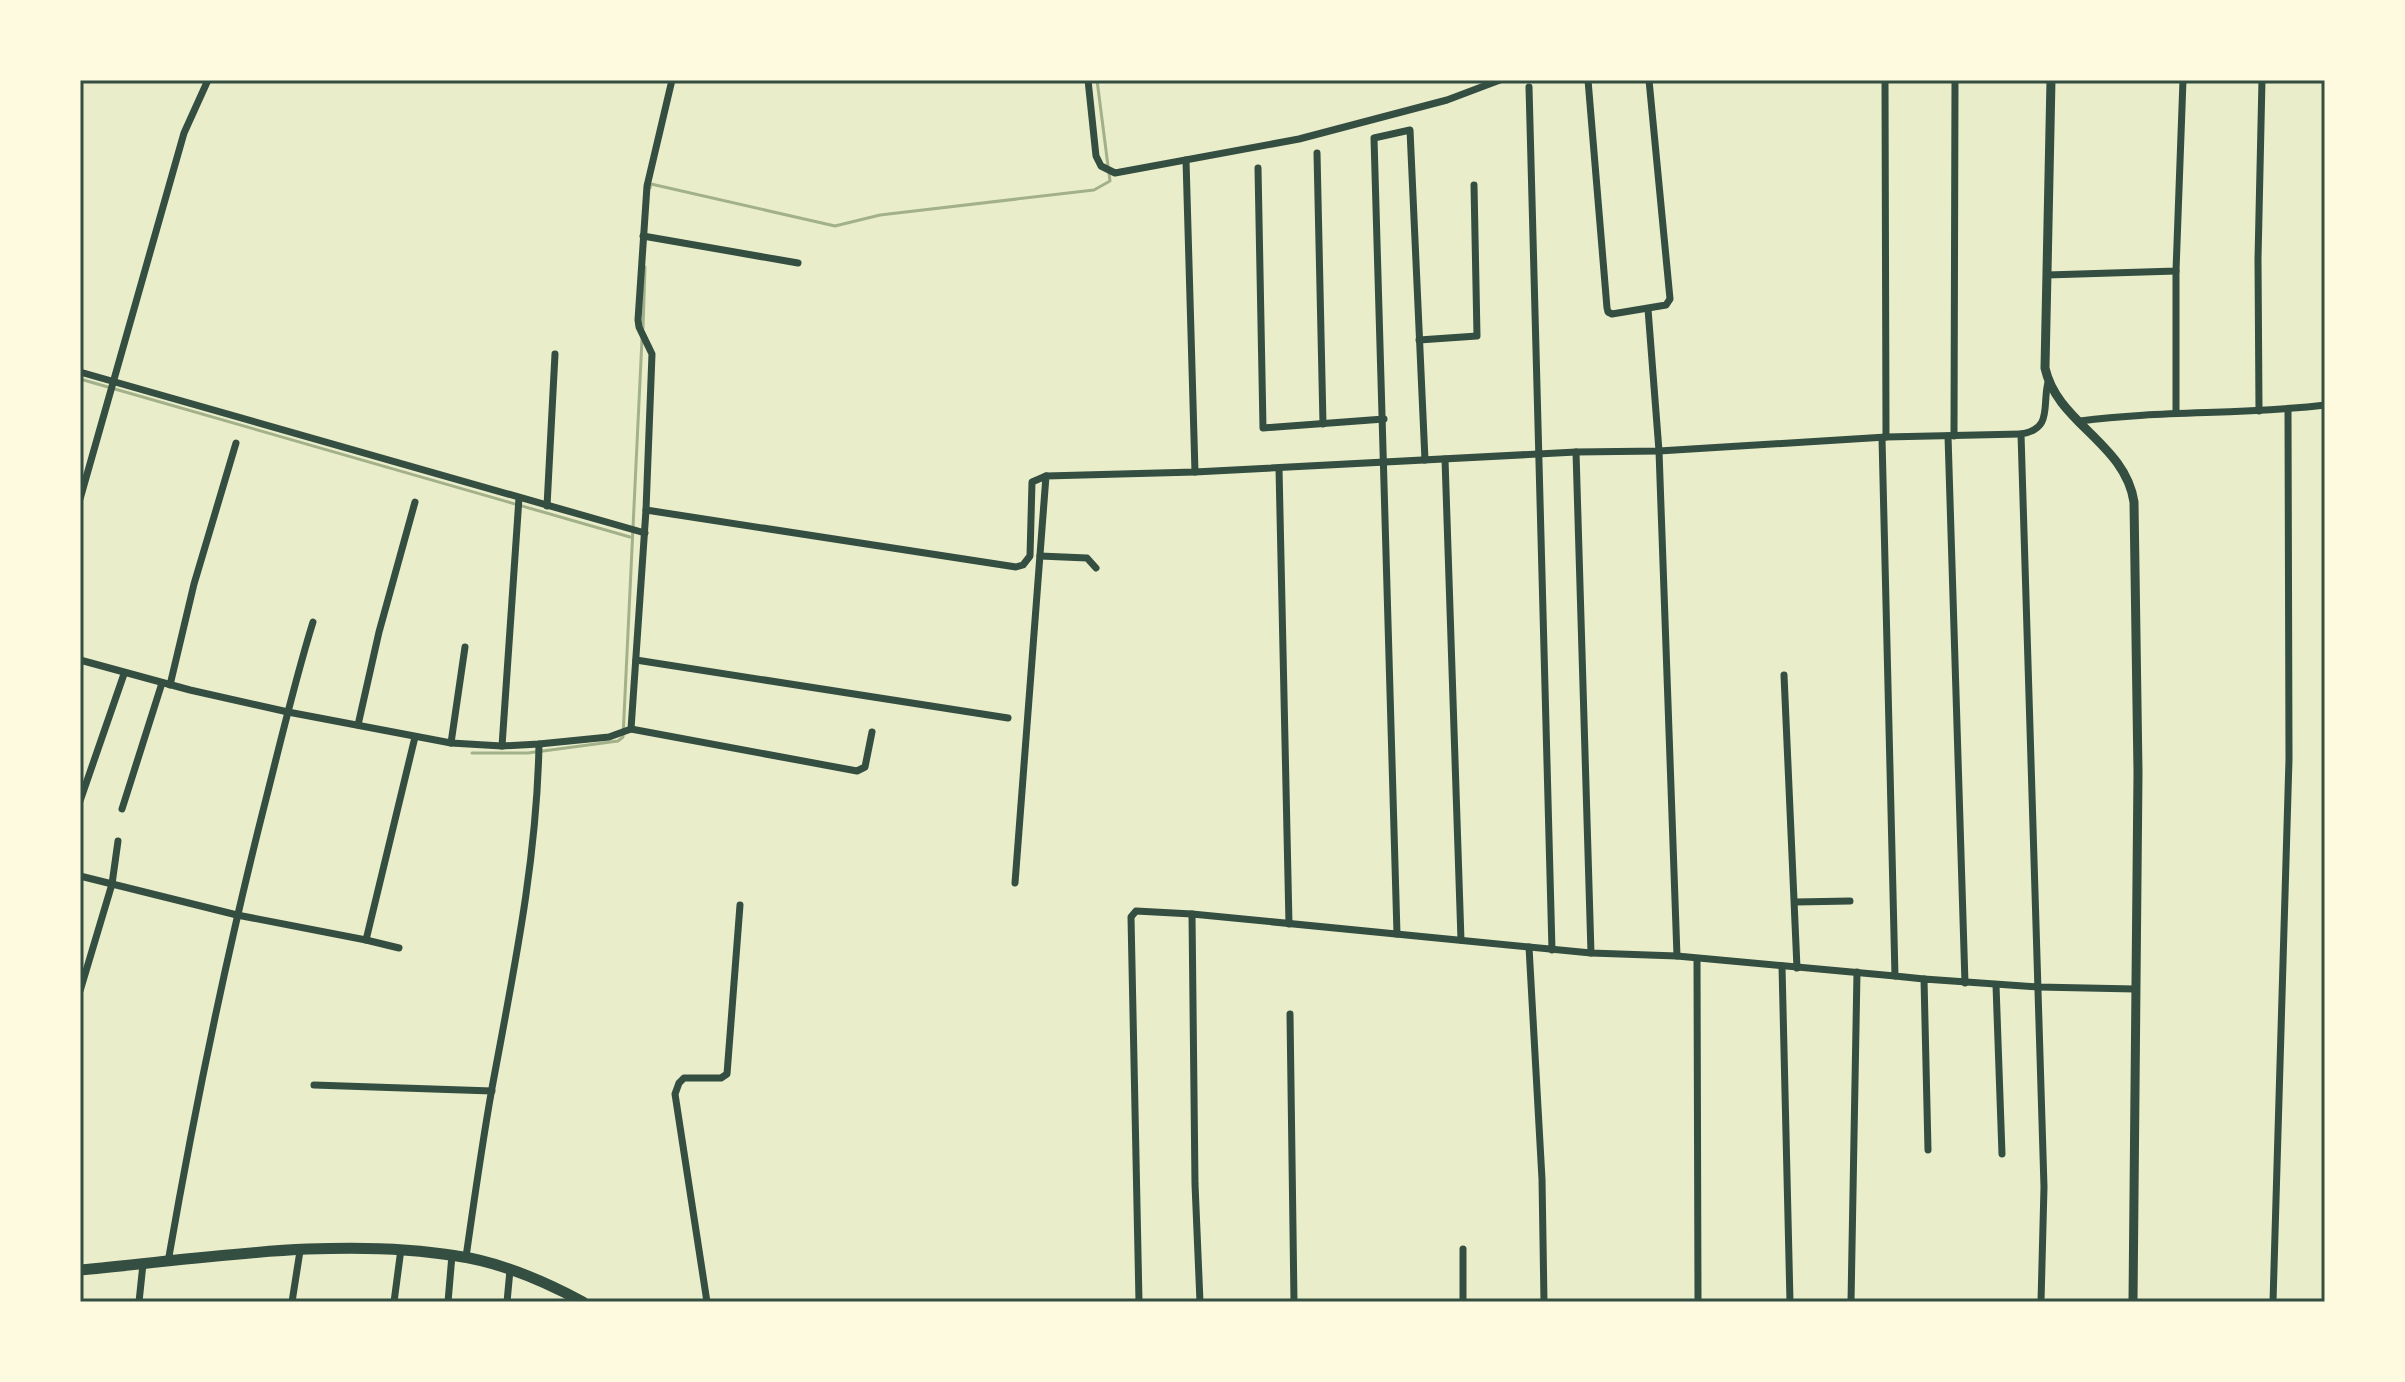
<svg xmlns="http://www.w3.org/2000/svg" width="2405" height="1382" font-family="Jost,sans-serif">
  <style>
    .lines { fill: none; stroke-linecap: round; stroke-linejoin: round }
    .stream { stroke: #a3b18a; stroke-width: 3 }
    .minor { stroke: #344e41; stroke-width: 7 }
    .tertiary { stroke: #344e41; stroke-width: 9 }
    .trunk { stroke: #344e41; stroke-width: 11 }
    .neatline { fill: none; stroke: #344e41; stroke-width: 3 }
  </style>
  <rect width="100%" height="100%" fill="#e9edc9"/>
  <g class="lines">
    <g class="stream">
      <polyline points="1097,80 1108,166"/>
      <polyline points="650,188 651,184 835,226 880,215 1094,190 1110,181 1109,173"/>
      <polyline points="643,328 645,267"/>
      <polyline points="80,379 630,537"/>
      <polyline points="472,753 528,753 618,741 623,737 642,339"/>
    </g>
    <g class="minor">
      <polyline points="1088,80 1096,156 1101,166 1115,173 1299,139 1447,100 1500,80"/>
      <polyline points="1588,80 1607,308 1608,312 1612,314 1666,305 1670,299 1649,80"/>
      <polyline points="1885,80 1886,437"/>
      <polyline points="1529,87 1552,950"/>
      <polyline points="1317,153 1323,424"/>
      <polyline points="1186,160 1195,472"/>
      <polyline points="1258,168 1263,428 1384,419"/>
      <polyline points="643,236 798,263"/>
      <polyline points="2047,275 2176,271 2183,80"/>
      <polyline points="1648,309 1659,451 1677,956"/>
      <polyline points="1419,340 1477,336 1474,185"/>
      <polyline points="80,372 645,533"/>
      <polyline points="2259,411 2258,259 2262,80"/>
      <polyline points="2176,413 2176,271"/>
      <path d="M 2080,421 C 2161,410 2244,415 2325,405"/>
      <polyline points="1948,436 1965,983"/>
      <polyline points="1954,436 1955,80"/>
      <polyline points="1882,438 1895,976 1924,979"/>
      <polyline points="1576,452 1591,953"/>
      <polyline points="1445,459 1461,940"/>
      <polyline points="1279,468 1289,924"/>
      <polyline points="80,499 184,133 208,80"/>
      <polyline points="547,506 555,354"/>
      <polyline points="646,510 1016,567 1023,565 1030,556 1032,482 1046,476"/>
      <polyline points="1040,556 1087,558 1096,568"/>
      <polyline points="80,660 190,690 288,712 451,743 502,746 539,744 609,737 631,729 646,510 652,354 639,327 638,320 647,186 672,80"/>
      <polyline points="636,660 1008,718"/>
      <polyline points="1784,675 1797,968"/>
      <polyline points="170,685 194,584 236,443"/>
      <polyline points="358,725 379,632 415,502"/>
      <polyline points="631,729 857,771 865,767 872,732"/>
      <polyline points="451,743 465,647"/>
      <polyline points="502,746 519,498"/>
      <polyline points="80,801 124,674"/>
      <polyline points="122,809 162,683"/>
      <polyline points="80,876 237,915 366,940 415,737"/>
      <polyline points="1015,883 1046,476 1195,472 1576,452 1659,451 1886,437 2021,434"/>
      <polyline points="1796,902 1850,901"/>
      <polyline points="1192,914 1195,1184 1200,1302"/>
      <polyline points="1397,934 1374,138 1410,130 1425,460"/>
      <polyline points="366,940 399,948"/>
      <polyline points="1529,947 1542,1179 1544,1302"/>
      <polyline points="1697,959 1698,1302"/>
      <polyline points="1782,966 1790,1302"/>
      <polyline points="1996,985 2002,1154"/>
      <polyline points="80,991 112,884 118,841"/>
      <polyline points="1290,1014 1294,1302"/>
      <polyline points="314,1085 492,1091"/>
      <polyline points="1928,1150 1924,979 2038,987 2135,989"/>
      <polyline points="1463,1249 1463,1302"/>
      <path d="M 466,1257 C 474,1201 482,1144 492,1088 C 513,974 537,861 539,744"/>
      <path d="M 168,1262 C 195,1106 227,952 266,799 C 281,740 295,680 313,622"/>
      <polyline points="139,1302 143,1264"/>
      <polyline points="292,1302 300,1251"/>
      <polyline points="394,1302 401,1249"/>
      <polyline points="448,1302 452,1255"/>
      <polyline points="507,1302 510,1270"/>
      <polyline points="707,1302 675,1094 679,1083 684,1078 721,1078 727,1074 740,905"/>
      <polyline points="1139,1302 1131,917 1136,911 1192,914 1591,953 1677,956 1895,976"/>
      <polyline points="1851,1302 1857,972"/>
      <path d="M 2041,1302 L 2044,1187 L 2021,434 C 2053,429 2042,406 2048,382"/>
      <polyline points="2273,1302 2289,759 2288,410"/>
    </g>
    <path class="tertiary" d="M 2051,80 L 2045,368 C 2057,423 2125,443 2134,502 L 2138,772 L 2133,1302"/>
    <path class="trunk" d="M 80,1270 C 201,1259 337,1236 457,1256 C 500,1262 544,1281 583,1302"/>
  </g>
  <rect width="2405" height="1382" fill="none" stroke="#fefae0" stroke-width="164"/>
  <rect x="82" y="82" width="2241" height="1218" class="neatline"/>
</svg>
